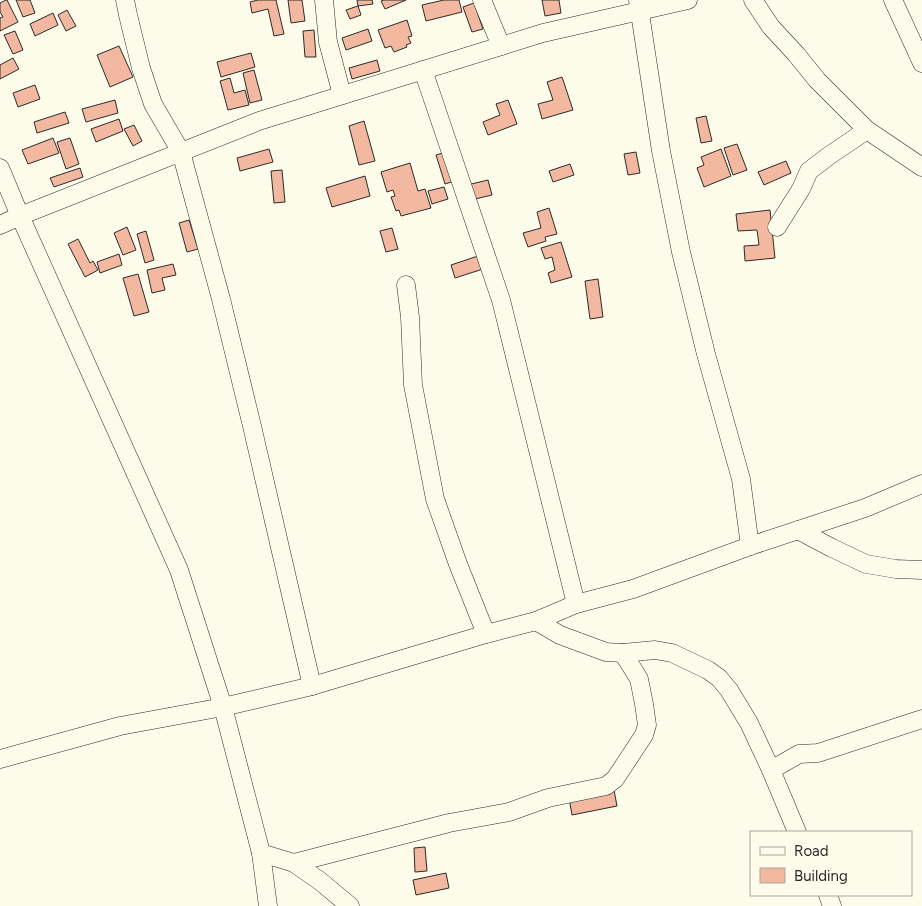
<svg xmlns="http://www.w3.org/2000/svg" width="922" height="906" font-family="Figtree,sans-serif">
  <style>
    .building { fill: #f2b8a0; stroke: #2b2b2b }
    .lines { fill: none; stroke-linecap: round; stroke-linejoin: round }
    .street-casing { stroke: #2b2b2b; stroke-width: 19 }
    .street { stroke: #fdfbea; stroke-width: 18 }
  </style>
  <rect width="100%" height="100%" fill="#fdfbea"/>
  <g class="building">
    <polygon points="6,0 7,0 18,22 0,31 0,18 3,17 0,12 0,3"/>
    <polygon points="16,0 30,0 35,13 23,17"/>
    <polygon points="258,0 276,0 284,34 274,36 268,9 252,13 250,2"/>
    <polygon points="288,0 302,0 305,21 291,23"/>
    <polygon points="357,0 372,0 373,4 358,6"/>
    <polygon points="384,0 406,0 385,9 381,1"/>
    <polygon points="444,0 459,0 462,12 426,21 422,5"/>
    <polygon points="542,0 559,0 561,13 545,16"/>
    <polygon points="474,3 483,29 472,32 463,7"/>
    <polygon points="358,6 361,15 350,19 346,10"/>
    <polygon points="67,10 76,26 66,31 58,15"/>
    <polygon points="53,13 58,25 35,36 30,24"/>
    <polygon points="407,20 412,36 408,37 411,43 406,45 407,47 394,52 391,46 385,48 378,30"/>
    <polygon points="368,29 372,41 346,50 342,38"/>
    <polygon points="314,30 316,57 305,57 303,31"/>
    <polygon points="15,31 23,50 13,54 4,35"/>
    <polygon points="119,46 133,77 110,87 97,55"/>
    <polygon points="251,53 255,67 221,77 217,62"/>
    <polygon points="13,58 19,69 0,79 0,65"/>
    <polygon points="377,60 380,71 352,79 349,68"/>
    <polygon points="254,70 262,100 250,103 243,73"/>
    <polygon points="562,77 573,110 542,119 538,104 553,100 547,82"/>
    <polygon points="230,78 234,93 245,90 249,105 228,110 220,81"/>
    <polygon points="35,85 40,99 18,107 13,93"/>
    <polygon points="115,100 118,113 86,122 82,109"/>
    <polygon points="508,100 517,124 488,135 483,122 500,115 496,104"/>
    <polygon points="65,112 69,123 37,133 34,122"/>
    <polygon points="706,116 712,141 701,143 696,118"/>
    <polygon points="119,119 123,131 96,142 91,129"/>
    <polygon points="364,121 375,161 359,165 349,126"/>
    <polygon points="134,125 142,141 133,146 124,129"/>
    <polygon points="53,138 59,153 28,164 22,150"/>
    <polygon points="70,138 79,164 66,169 57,142"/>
    <polygon points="737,144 747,170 733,175 724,148"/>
    <polygon points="269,149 273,162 240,171 237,158"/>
    <polygon points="721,149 731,176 704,187 697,168 704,165 701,157"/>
    <polygon points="449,151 458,180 445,184 436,155"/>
    <polygon points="636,152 640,173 628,175 624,154"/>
    <polygon points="786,161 791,173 764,185 758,172"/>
    <polygon points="410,163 418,191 425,189 431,208 401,216 399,210 396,211 391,197 395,196 393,190 387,192 381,172"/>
    <polygon points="570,164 574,175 553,182 549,171"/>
    <polygon points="80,168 83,177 54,187 50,178"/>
    <polygon points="282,170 285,202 274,203 271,171"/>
    <polygon points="365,176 370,196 332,207 326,188"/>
    <polygon points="488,180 492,195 471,200 467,185"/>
    <polygon points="444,187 448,199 432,204 428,191"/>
    <polygon points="549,208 557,234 545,237 546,241 528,247 523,233 541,228 537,212"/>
    <polygon points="770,210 775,258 745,261 744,246 759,245 757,230 738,231 736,214"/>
    <polygon points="189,220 198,249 187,252 179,223"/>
    <polygon points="127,227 136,250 123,255 114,233"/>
    <polygon points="392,228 398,249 386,252 380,231"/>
    <polygon points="146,231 154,260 145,263 137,234"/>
    <polygon points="78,239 90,263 93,261 98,270 85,277 68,244"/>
    <polygon points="561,242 572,277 551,283 548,273 555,270 552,257 545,259 541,248"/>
    <polygon points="119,254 122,265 100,273 97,262"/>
    <polygon points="478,256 483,269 455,278 451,265"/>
    <polygon points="173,264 176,275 162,278 165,290 152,293 147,270"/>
    <polygon points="138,274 149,312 134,316 123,278"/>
    <polygon points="598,279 603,317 590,319 585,281"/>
    <polygon points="614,790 617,806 572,815 569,798"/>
    <polygon points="425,847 427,871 415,872 414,848"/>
    <polygon points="446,873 449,888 416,895 413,880"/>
  </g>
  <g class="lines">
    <g class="street-casing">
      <g id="street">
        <polyline points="125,0 128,15 141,68 153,104 181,152 221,299 252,426 312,686"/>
        <polyline points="324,0 328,42 342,95"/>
        <polyline points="482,0 501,46"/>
        <polyline points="638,0 661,151 681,252 706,354 741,479 750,546"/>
        <polyline points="753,0 771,27 796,54 817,80 867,130 922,167"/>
        <polyline points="893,0 922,63"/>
        <polyline points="423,70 501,300 576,604"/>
        <polyline points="0,168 20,216 179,570 223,707 261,853 268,906"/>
        <polyline points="0,225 20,216 259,121 543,33 688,0"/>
        <polyline points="777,227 801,189 809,171 830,155 867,130"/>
        <polyline points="406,285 410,317 413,385 435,499 458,564 486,634"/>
        <polyline points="798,530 832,548 866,564 896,569 922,570"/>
        <polyline points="536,621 560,635 606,652 623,653 655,650 672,653 708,670 719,678 729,690 749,723 771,770 797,832"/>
        <polyline points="0,759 120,726 223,707 312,686 486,634 536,621 576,604 633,589 750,546 865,508 922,484"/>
        <polyline points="771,770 799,754 818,753 922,719"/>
        <polyline points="261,853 294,863 320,881 350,906"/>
        <polyline points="294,863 449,823 509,812 548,798 606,786 615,779 644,735 647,725 644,704 639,679 623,653"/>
        <polyline points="828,895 832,906"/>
      </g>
    </g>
    <use href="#street" class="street"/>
  </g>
  <rect x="750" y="831" width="162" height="65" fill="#fdfbea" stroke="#a9a89e"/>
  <rect x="760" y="847" width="25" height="8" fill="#fdfbea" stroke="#a9a89e"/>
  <text x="794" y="856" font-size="15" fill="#2b2b2b">Road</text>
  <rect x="760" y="868" width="25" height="15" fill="#f2b8a0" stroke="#a9a89e"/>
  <text x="794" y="881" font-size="15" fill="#2b2b2b">Building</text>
</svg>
